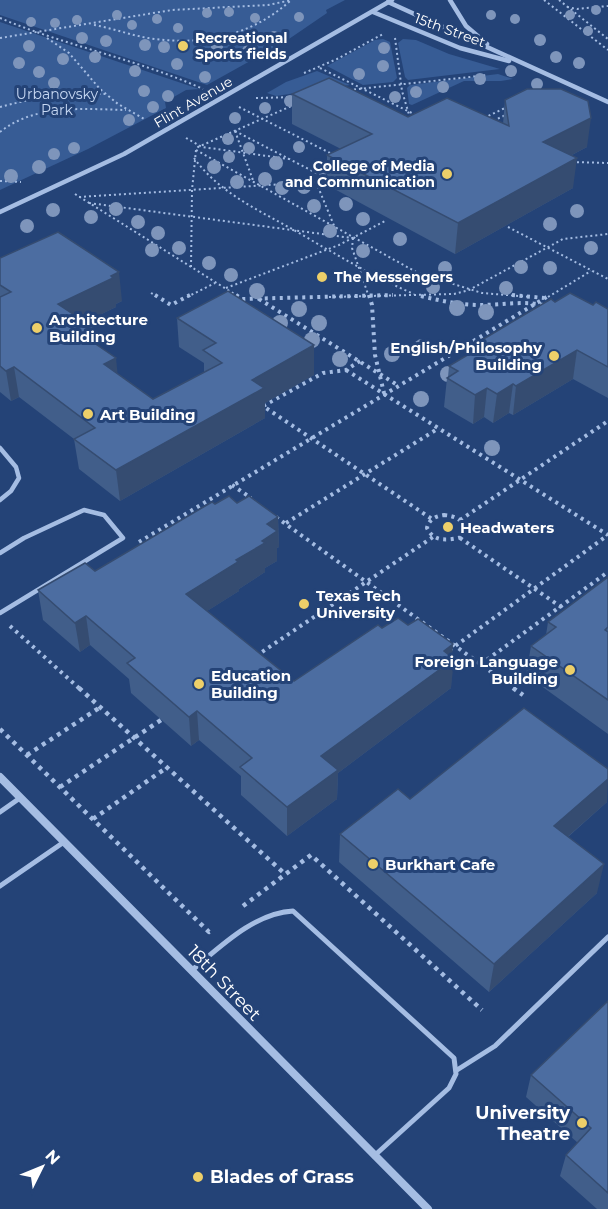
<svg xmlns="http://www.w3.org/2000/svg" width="608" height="1209" font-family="Montserrat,sans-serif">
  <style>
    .green { fill: #375c95 }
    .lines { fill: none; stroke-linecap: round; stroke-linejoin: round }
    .path-far2 { stroke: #a5bde3; stroke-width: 2; stroke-dasharray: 2 3; stroke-linecap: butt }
    .path-far1 { stroke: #a5bde3; stroke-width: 4; stroke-dasharray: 3 4.5; stroke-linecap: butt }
    .path { stroke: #a5bde3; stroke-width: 4.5; stroke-dasharray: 4 5; stroke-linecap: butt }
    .lane-far1 { stroke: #a5bde3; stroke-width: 4.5 }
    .lane { stroke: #a5bde3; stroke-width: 5 }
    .street-far1 { stroke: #a5bde3; stroke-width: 4.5 }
    .street { stroke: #a5bde3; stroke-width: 8 }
    .tree { fill: #7e95bb }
    .wall { fill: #415e8a }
    .shaded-wall { fill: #354c71 }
    .building { fill: #4c6da1; stroke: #354c71; stroke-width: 1.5 }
    .poi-dot { fill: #edcf69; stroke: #244377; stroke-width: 2 }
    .labels { text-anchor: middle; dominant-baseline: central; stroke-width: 6; stroke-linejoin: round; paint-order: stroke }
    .far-street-label { font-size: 14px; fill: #fff; stroke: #244377 }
    .far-poi-label { font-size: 14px; font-weight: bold; fill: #fff; stroke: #244377; text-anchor: start }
    .far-park-label { font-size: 14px; fill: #c7d8f3; stroke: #244377 }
    .poi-label { font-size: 15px; font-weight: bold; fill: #fff; stroke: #244377; text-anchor: start }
    .near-street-label { font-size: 18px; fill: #fff; stroke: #244377 }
    .near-poi-label { font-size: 18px; font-weight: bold; fill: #fff; stroke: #244377; text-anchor: end }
  </style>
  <rect width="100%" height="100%" fill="#244377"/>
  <g class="green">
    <polygon points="0,0 345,0 326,10 327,13 286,41 207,85 0,15"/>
    <polygon points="0,22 199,89 186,90 165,102 166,108 88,149 0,190"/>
    <polygon points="383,39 390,42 397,78 393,82 363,85 327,66 375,40"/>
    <polygon points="403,39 416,40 449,54 500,69 408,80 405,77 398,43"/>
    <polygon points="317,71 350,85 276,96 267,93 286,82"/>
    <polygon points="498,74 513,79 501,81 464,81 412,105 409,104 407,88 410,85"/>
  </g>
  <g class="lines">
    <g class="path-far2">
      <polyline points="544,0 608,50"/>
      <polyline points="559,0 608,39"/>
      <polyline points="567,7 577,9 608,6"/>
      <path d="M 0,18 C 66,46 137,59 203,89"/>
      <path d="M 94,25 C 112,28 130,35 148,38 C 200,46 250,37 290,1"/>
      <polyline points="0,38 172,10 268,5 292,0"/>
      <polyline points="47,38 69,53 100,89 118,104 146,120"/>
      <polyline points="395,38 402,91 410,118"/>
      <polyline points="320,68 418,116"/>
      <polyline points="304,73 337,59 383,34"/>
      <polyline points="349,90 488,75"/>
      <polyline points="256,98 297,97"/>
      <polyline points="0,107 48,95 105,94"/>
      <polyline points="239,107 334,155"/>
      <polyline points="484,118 507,107"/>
      <polyline points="497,123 497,119 508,114"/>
      <polyline points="235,131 324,177"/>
      <polyline points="235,131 254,183"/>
      <path d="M 0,132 C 35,104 83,109 126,110"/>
      <polyline points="186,138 202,147 289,159"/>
      <polyline points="196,150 418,273 482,293 531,297"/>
      <path d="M 194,158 C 220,194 261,211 299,233 C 337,255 374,277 414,294"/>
      <polyline points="572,162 608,163"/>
      <polyline points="0,181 21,182"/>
      <polyline points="316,182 335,228"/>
      <polyline points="75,194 239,297"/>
      <polyline points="79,197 316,182 331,175"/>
      <polyline points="89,203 352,238"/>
      <polyline points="508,227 608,279"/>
      <polyline points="353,238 352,248 369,297"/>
      <polyline points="191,267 192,190 196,150 198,147 296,104"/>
      <polyline points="226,288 339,245 385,221"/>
      <polyline points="151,293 158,297"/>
      <polyline points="421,296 424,297"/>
      <polyline points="187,297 215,283"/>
      <polyline points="329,297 454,294 469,290 563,239 608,234"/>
      <polyline points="548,297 591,271"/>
    </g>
    <g class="path-far1">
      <polyline points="155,295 171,305 190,295"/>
      <polyline points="236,295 242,299 393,295"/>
      <polyline points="369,295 372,305 375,355 384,393"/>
      <polyline points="512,295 544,298"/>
      <path d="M 421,296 C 441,301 461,305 481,305 C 503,305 526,300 547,306"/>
      <polyline points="259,299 399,386"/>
      <polyline points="360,361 346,370 323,373 263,406 432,519"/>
      <polyline points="346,370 608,535 451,649"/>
      <polyline points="232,485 251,498"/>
      <path d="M 444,515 C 455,516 462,519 466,530 L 462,537 C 449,540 434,543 427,528 C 429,519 436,516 444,515 Z"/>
      <polyline points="276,517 515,689"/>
      <polyline points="460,520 608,421"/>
      <polyline points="286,523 439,428"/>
      <polyline points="460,538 567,611"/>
      <polyline points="139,542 550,295"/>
      <polyline points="10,626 80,689"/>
      <polyline points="256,656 433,537"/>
      <polyline points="481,664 608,572"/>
    </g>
    <g class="path">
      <polyline points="79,688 285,874"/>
      <polyline points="513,688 523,695"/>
      <polyline points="0,729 209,932 211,931"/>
      <polyline points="27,755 99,708"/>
      <polyline points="60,787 161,720"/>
      <polyline points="93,819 166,768"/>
      <polyline points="243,906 311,855 482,1010"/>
    </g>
    <g class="lane-far1">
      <polyline points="0,448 16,467 19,478 11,491 0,500"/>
      <polyline points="0,553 24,538 84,510 104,515 123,538 0,613"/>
    </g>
    <g class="lane">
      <polyline points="0,812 20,798"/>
      <polyline points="0,886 64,842"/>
      <path d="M 191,971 C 220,947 254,913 293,911 L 454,1058 L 456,1074 L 449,1088 L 374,1156"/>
      <polyline points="457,1070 495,1046 608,937"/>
    </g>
    <g class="street-far1">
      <polyline points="450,0 466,26 487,44"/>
      <polyline points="388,2 608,102"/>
      <polyline points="373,12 460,48 509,61"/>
      <polyline points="0,212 124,154 392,0"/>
    </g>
    <polyline class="street" points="0,777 428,1209"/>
  </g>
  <g class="tree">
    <circle cx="596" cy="10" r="5"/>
    <circle cx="229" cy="12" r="5"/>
    <circle cx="207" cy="13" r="5"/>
    <circle cx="117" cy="15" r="5"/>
    <circle cx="491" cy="15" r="5"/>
    <circle cx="570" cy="15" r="5"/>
    <circle cx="299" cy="17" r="5"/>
    <circle cx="255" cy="18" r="5"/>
    <circle cx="157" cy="19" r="5"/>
    <circle cx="515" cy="19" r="5"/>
    <circle cx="77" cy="20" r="5"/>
    <circle cx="31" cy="22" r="5"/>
    <circle cx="55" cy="23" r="5"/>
    <circle cx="132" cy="25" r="5"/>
    <circle cx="178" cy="28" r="5"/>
    <circle cx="588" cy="31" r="5"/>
    <circle cx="274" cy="36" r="5"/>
    <circle cx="82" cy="38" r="6"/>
    <circle cx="540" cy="40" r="6"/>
    <circle cx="106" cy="41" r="6"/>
    <circle cx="145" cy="45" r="6"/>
    <circle cx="29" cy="46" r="6"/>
    <circle cx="164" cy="47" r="6"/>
    <circle cx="217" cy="47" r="6"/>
    <circle cx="384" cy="48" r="6"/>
    <circle cx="248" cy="51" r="6"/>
    <circle cx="95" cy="57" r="6"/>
    <circle cx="556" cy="57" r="6"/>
    <circle cx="63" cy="59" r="6"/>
    <circle cx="19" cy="63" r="6"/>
    <circle cx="579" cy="63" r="6"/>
    <circle cx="177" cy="64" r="6"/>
    <circle cx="383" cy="66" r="6"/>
    <circle cx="135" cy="71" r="6"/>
    <circle cx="511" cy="71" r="6"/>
    <circle cx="39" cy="72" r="6"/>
    <circle cx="359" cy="74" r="6"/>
    <circle cx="205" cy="77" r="6"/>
    <circle cx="480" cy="79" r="6"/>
    <circle cx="54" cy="83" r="6"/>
    <circle cx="537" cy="84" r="6"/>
    <circle cx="443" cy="87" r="6"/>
    <circle cx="144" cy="91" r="6"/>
    <circle cx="416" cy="92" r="6"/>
    <circle cx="168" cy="96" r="6"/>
    <circle cx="395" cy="97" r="6"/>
    <circle cx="290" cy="101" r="6"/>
    <circle cx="153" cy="107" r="6"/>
    <circle cx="265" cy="108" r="6"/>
    <circle cx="235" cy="118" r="6"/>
    <circle cx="129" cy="120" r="6"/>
    <circle cx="228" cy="139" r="6"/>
    <circle cx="299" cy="147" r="6"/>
    <circle cx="74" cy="148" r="6"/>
    <circle cx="249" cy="148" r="6"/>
    <circle cx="54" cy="154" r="6"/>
    <circle cx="229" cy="157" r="6"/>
    <circle cx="276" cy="163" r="7"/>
    <circle cx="39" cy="167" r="7"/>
    <circle cx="214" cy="167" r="7"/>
    <circle cx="323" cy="168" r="7"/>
    <circle cx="11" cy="176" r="7"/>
    <circle cx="265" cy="179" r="7"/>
    <circle cx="237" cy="182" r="7"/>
    <circle cx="304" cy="187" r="7"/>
    <circle cx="282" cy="188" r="7"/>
    <circle cx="346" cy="204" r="7"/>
    <circle cx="314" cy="206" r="7"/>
    <circle cx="116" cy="209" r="7"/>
    <circle cx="53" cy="210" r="7"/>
    <circle cx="577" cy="211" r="7"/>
    <circle cx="91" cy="217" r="7"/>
    <circle cx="363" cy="219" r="7"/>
    <circle cx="138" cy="222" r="7"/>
    <circle cx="550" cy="224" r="7"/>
    <circle cx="27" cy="226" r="7"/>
    <circle cx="330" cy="231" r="7"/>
    <circle cx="158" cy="233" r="7"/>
    <circle cx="400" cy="239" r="7"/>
    <circle cx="179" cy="248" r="7"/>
    <circle cx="591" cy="248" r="7"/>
    <circle cx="152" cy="250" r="7"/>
    <circle cx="363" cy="251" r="7"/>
    <circle cx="209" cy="263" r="7"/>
    <circle cx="521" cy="267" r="7"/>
    <circle cx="445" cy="268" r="7"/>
    <circle cx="550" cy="268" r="7"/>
    <circle cx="231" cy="275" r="7"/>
    <circle cx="433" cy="287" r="7"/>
    <circle cx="506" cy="288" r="7"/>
    <circle cx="257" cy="291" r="8"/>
    <circle cx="457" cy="308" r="8"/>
    <circle cx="299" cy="309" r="8"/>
    <circle cx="486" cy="312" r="8"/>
    <circle cx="280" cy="323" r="8"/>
    <circle cx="319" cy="323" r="8"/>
    <circle cx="312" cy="340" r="8"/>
    <circle cx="422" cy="347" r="8"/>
    <circle cx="392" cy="354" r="8"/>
    <circle cx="340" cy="359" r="8"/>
    <circle cx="448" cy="374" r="8"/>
    <circle cx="421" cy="399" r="8"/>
    <circle cx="492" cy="448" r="8"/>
  </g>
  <g class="wall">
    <polygon points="292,94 408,117 503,124 505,100 587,147 572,155 573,188 455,254 327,185 327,155 341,149 292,124"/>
    <polygon points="0,258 122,301 116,304 116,307 85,322 94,328 95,344 118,374 153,399 204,372 204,363 179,347 177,318 314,375 265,403 265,418 120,501 79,469 74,439 19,397 11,401 0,392"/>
    <polygon points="555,302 593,305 608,309 608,398 573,379 513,415 509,413 493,423 484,417 473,424 444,407 447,378 448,377 449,366 475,351 475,344"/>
    <polygon points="237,503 278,517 279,547 277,548 277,561 265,568 265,572 239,589 239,591 207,611 294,681 382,628 452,657 451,688 338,773 337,799 287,836 241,795 241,776 199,740 191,746 131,693 129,679 90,645 80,652 43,620 38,590 95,571 215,504"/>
    <polygon points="608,577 608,734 526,675 531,646 546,635 548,622"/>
    <polygon points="410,799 607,802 568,837 597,893 489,992 339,862 340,834"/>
    <polygon points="608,1001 608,1209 597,1209 560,1176 566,1155 578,1143 526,1097 531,1075"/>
  </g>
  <g class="shaded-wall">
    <polygon points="591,118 587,147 539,172 543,142"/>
    <polygon points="577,158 573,188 455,254 458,223"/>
    <polygon points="119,272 122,301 116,304 116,307 62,333 58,304"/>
    <polygon points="94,328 97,358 81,334"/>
    <polygon points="314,345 314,375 265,403 265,418 120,501 116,470 252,380"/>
    <polygon points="577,350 573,379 513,415 516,386"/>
    <polygon points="116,358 119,388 104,364"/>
    <polygon points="14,367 19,397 11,401 6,371"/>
    <polygon points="513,384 509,413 493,423 497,394"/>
    <polygon points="487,388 484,417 473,424 475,395"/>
    <polygon points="278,517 279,547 277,548 277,561 265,568 265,572 239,589 239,591 188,623 186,594 262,541 267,524"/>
    <polygon points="86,616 90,645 80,652 75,623"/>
    <polygon points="453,644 452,661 454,659 451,688 338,773 337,799 287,836 287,807 321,756 444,651"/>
    <polygon points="197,711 199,740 191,746 189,717"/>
    <polygon points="608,779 607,802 548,854 554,826"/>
    <polygon points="604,864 597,893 489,992 494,964"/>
  </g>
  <g class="building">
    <polygon points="329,78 408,117 447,98 509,126 505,100 527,89 561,89 588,101 591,118 543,142 577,158 458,223 327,155 372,134 292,94"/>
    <polygon points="58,232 119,272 111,276 113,278 58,304 94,328 81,334 116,358 104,364 153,399 222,363 203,350 216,343 177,318 228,291 314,345 252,380 264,388 116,470 74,439 95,428 14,367 6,371 0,366 0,297 11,292 0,285 0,258"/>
    <polygon points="570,293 593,305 596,302 608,309 608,367 577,350 516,386 513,384 497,394 487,388 475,395 447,378 458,371 449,366 481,347 475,344 551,299 555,302"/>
    <polygon points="229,496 237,503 249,496 278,517 267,524 277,531 262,541 265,543 236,560 238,562 186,594 294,681 378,625 382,628 398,618 408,625 418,619 453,644 444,651 454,659 321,756 338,770 287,807 240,767 252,758 197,711 189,717 127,663 135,658 86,616 75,623 38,590 85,563 95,571 212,502 215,504"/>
    <polygon points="608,577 608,627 605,630 608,632 608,700 531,646 556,627 548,622"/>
    <polygon points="524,708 608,769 608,779 554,826 604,864 494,964 340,834 398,789 410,799"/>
    <polygon points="608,1001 608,1193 566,1155 591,1128 531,1075"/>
  </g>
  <g class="poi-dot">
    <circle cx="183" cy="46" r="6"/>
    <circle cx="447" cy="174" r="6"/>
    <circle cx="322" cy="277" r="6"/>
    <circle cx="37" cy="328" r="6"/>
    <circle cx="554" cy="356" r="6"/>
    <circle cx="88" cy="414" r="6"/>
    <circle cx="448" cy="527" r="6"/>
    <circle cx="304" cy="604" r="6"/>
    <circle cx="570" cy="670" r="6"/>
    <circle cx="199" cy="684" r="6"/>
    <circle cx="373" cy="864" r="6"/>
    <circle cx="582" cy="1123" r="6"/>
    <circle cx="198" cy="1177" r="6"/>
  </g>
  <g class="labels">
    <g class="far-street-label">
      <text transform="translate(450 30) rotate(20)">15th Street</text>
      <text transform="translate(193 102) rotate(-30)">Flint Avenue</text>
    </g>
    <g class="far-poi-label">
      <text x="195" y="38">Recreational<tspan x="195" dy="16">Sports fields</tspan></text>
      <text x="435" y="166" text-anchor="end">College of Media<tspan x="435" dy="16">and Communication</tspan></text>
      <text x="334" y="277">The Messengers</text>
    </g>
    <g class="far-park-label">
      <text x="57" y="94">Urbanovsky<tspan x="57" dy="16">Park</tspan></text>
    </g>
    <g class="poi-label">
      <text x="49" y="319">Architecture<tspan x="49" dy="17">Building</tspan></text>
      <text x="542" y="347" text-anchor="end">English/Philosophy<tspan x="542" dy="17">Building</tspan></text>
      <text x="100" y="414">Art Building</text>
      <text x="460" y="527">Headwaters</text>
      <text x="316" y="595">Texas Tech<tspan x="316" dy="17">University</tspan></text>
      <text x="558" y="661" text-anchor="end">Foreign Language<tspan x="558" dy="17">Building</tspan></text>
      <text x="211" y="675">Education<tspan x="211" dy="17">Building</tspan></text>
      <text x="385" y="864">Burkhart Cafe</text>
    </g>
    <g class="near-street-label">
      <text transform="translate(224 983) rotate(46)">18th Street</text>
    </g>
    <g class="near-poi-label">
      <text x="570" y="1113">University<tspan x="570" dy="21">Theatre</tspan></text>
      <text x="210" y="1177" text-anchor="start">Blades of Grass</text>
    </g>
  </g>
  <g transform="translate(42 1167) rotate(47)" stroke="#244377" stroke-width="4.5" paint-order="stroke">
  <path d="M0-4.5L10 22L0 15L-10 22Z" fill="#ffffff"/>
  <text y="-9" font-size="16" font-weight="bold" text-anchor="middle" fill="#ffffff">N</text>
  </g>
</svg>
